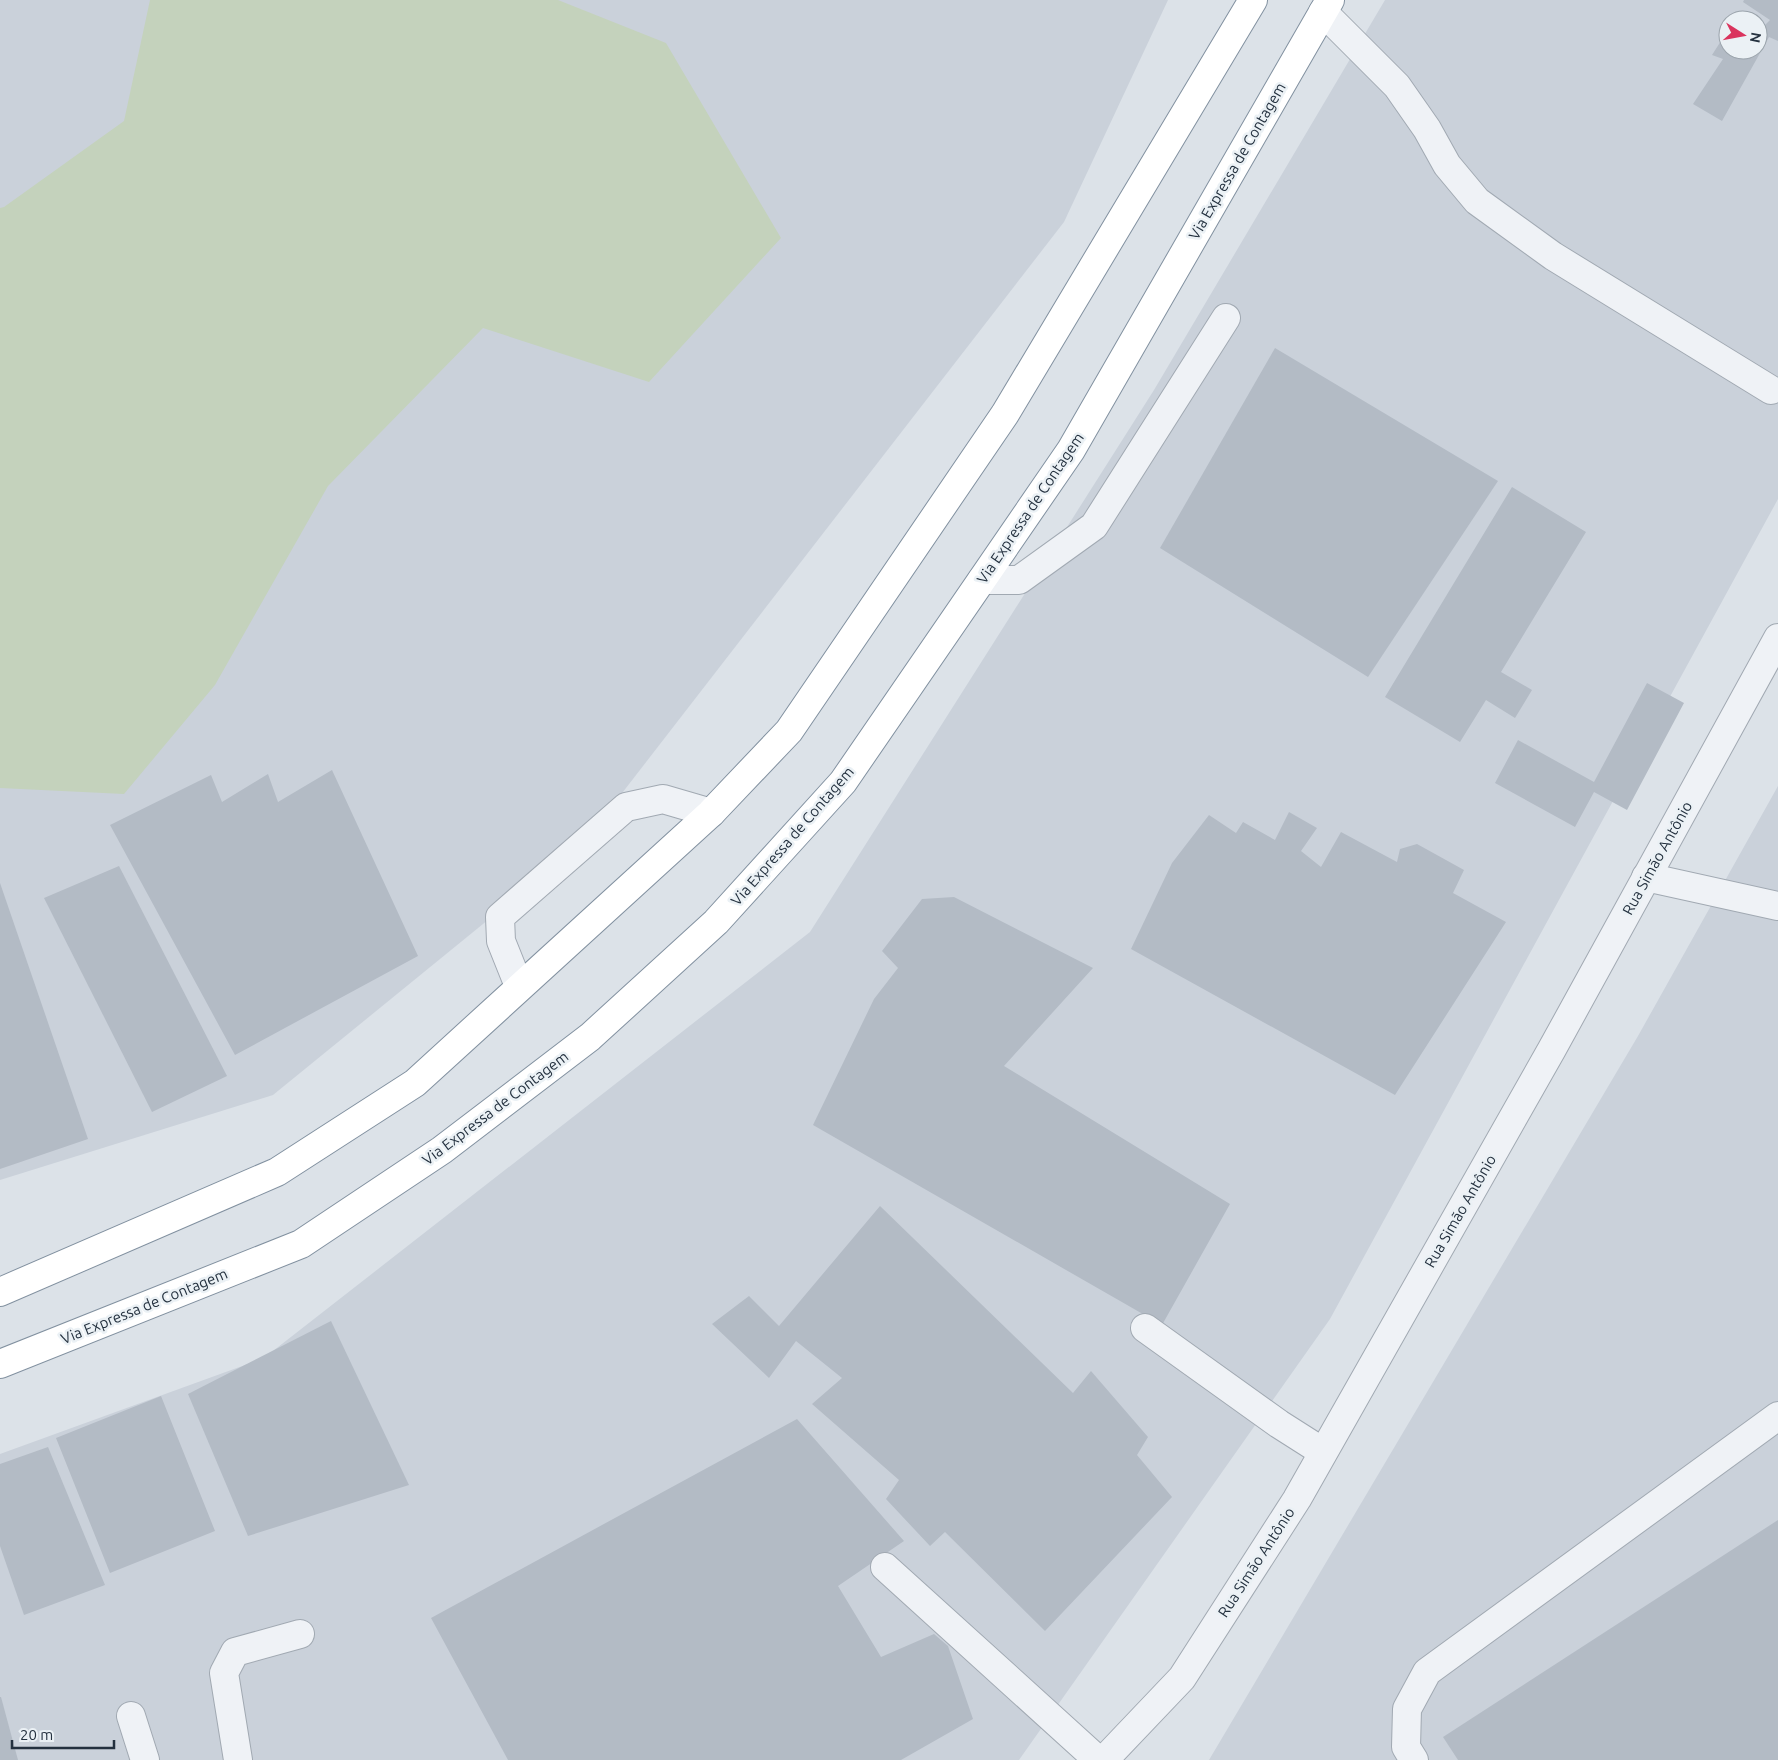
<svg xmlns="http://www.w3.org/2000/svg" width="1778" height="1760" font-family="Ubuntu,sans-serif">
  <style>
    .built { fill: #cad1da; fill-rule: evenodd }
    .green { fill: #c4d2bc }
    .building { fill: #b3bbc5 }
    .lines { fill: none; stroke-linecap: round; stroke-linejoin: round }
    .minor-casing { stroke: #a1a9b2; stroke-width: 30 }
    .highway-casing { stroke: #8291a0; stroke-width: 30 }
    .minor { stroke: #eff2f6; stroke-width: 28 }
    .highway { stroke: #fff; stroke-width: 28 }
    .labels { text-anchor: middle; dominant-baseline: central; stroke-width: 5; stroke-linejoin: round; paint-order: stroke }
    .street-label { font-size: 15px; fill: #24313f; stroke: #ebf1f5 }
  </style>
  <rect width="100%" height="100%" fill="#dce2e8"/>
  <g class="built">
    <polygon points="0,0 1168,0 1064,222 585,841 273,1095 0,1180"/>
    <path d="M 1385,0 L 1778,0 L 1778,499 L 1330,1319 L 1019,1760 L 0,1760 L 0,1454 L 264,1358 L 810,932 L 1154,390 ZM 1728,20 L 1758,20 L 1758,50 L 1728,50 Z"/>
    <polygon points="1778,786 1778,1760 1209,1760 1638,1036"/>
  </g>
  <polygon class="green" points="150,0 558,0 666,43 781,238 649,382 483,328 328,486 215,685 124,794 0,788 0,208 4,207 124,121"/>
  <g class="building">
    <polygon points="1744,0 1778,0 1778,41 1769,37 1722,121 1693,104 1723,59 1712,55 1728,30 1728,50 1758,50 1758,32 1770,20 1743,2"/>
    <polygon points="1275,348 1498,481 1368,677 1160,548"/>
    <polygon points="1512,487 1586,532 1501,672 1532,690 1515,718 1486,700 1460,742 1385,697"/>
    <polygon points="1647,683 1684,703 1627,810 1594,792 1575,827 1495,783 1518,740 1594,782"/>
    <polygon points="332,770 418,956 235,1055 110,825 211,775 222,802 268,774 278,802"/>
    <polygon points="1289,812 1317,828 1301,851 1321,867 1341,832 1397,862 1400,849 1417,844 1464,870 1453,893 1506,922 1395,1095 1131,949 1172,863 1209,815 1236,833 1243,822 1275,840"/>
    <polygon points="119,866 227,1076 152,1112 44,898"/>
    <polygon points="0,883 88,1139 0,1169"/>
    <polygon points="954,897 1093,968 1004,1066 1230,1204 1162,1325 813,1125 874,999 898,968 882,951 922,899"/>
    <polygon points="880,1206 1073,1393 1091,1371 1148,1437 1137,1455 1172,1497 1045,1631 945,1532 930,1546 886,1499 899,1480 812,1404 842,1378 796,1341 769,1378 712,1324 749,1296 779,1326"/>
    <polygon points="331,1321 409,1485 248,1536 188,1394"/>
    <polygon points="161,1396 215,1531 110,1573 56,1438"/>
    <polygon points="797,1419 904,1541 838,1586 881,1657 934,1634 948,1646 973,1719 901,1760 508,1760 431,1618"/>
    <polygon points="48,1447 105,1585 24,1615 0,1546 0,1464"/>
    <polygon points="1778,1520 1778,1760 1458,1760 1443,1737"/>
    <polygon points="0,1697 1,1697 18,1760 0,1760"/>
  </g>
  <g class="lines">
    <g class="minor-casing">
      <g id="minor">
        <polyline points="1323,12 1397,86 1427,129 1447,165 1477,201 1553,256 1771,390"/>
        <polyline points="982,580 1019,580 1094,526 1226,318"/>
        <polyline points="1646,877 1778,906"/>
        <polyline points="519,986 501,941 500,917 626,807 663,799 711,813"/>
        <polyline points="1145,1328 1279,1424 1323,1452"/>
        <polyline points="885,1567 1098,1760"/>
        <polyline points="131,1716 145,1760"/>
        <polyline points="238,1760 224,1673 235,1652 300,1634"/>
        <polyline points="1104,1760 1182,1678 1297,1499 1552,1049 1778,638"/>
        <polyline points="1414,1760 1406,1747 1407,1709 1427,1672 1778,1416"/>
      </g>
    </g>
    <g class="highway-casing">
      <g id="highway">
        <polyline points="0,1292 277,1172 415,1083 711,813 789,731 1005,414 1253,0"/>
        <polyline points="0,1364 301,1244 442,1150 590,1037 716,922 843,782 1071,450 1330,0"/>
      </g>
    </g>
    <use href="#minor" class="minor"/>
    <use href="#highway" class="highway"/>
  </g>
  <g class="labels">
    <g class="street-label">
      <text transform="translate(1237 161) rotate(-60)">Via Expressa de Contagem</text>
      <text transform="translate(1030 508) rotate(-56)">Via Expressa de Contagem</text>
      <text transform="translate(792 836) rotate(-49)">Via Expressa de Contagem</text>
      <text transform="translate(1657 858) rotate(-61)">Rua Simão Antônio</text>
      <text transform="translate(495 1108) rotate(-37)">Via Expressa de Contagem</text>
      <text transform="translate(1460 1211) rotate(-60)">Rua Simão Antônio</text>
      <text transform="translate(144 1306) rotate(-22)">Via Expressa de Contagem</text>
      <text transform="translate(1256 1562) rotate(-57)">Rua Simão Antônio</text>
    </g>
  </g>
  <g transform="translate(1743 35) rotate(101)"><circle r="24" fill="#ebf1f5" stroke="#9ba4ac"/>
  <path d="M0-4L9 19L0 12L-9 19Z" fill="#da345e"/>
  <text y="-8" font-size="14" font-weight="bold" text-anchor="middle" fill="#24313f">N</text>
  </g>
  <path d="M12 1740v8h102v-8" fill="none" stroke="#24313f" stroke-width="2.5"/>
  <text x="20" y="1740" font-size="15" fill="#24313f" stroke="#ebf1f5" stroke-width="4" paint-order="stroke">20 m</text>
</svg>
